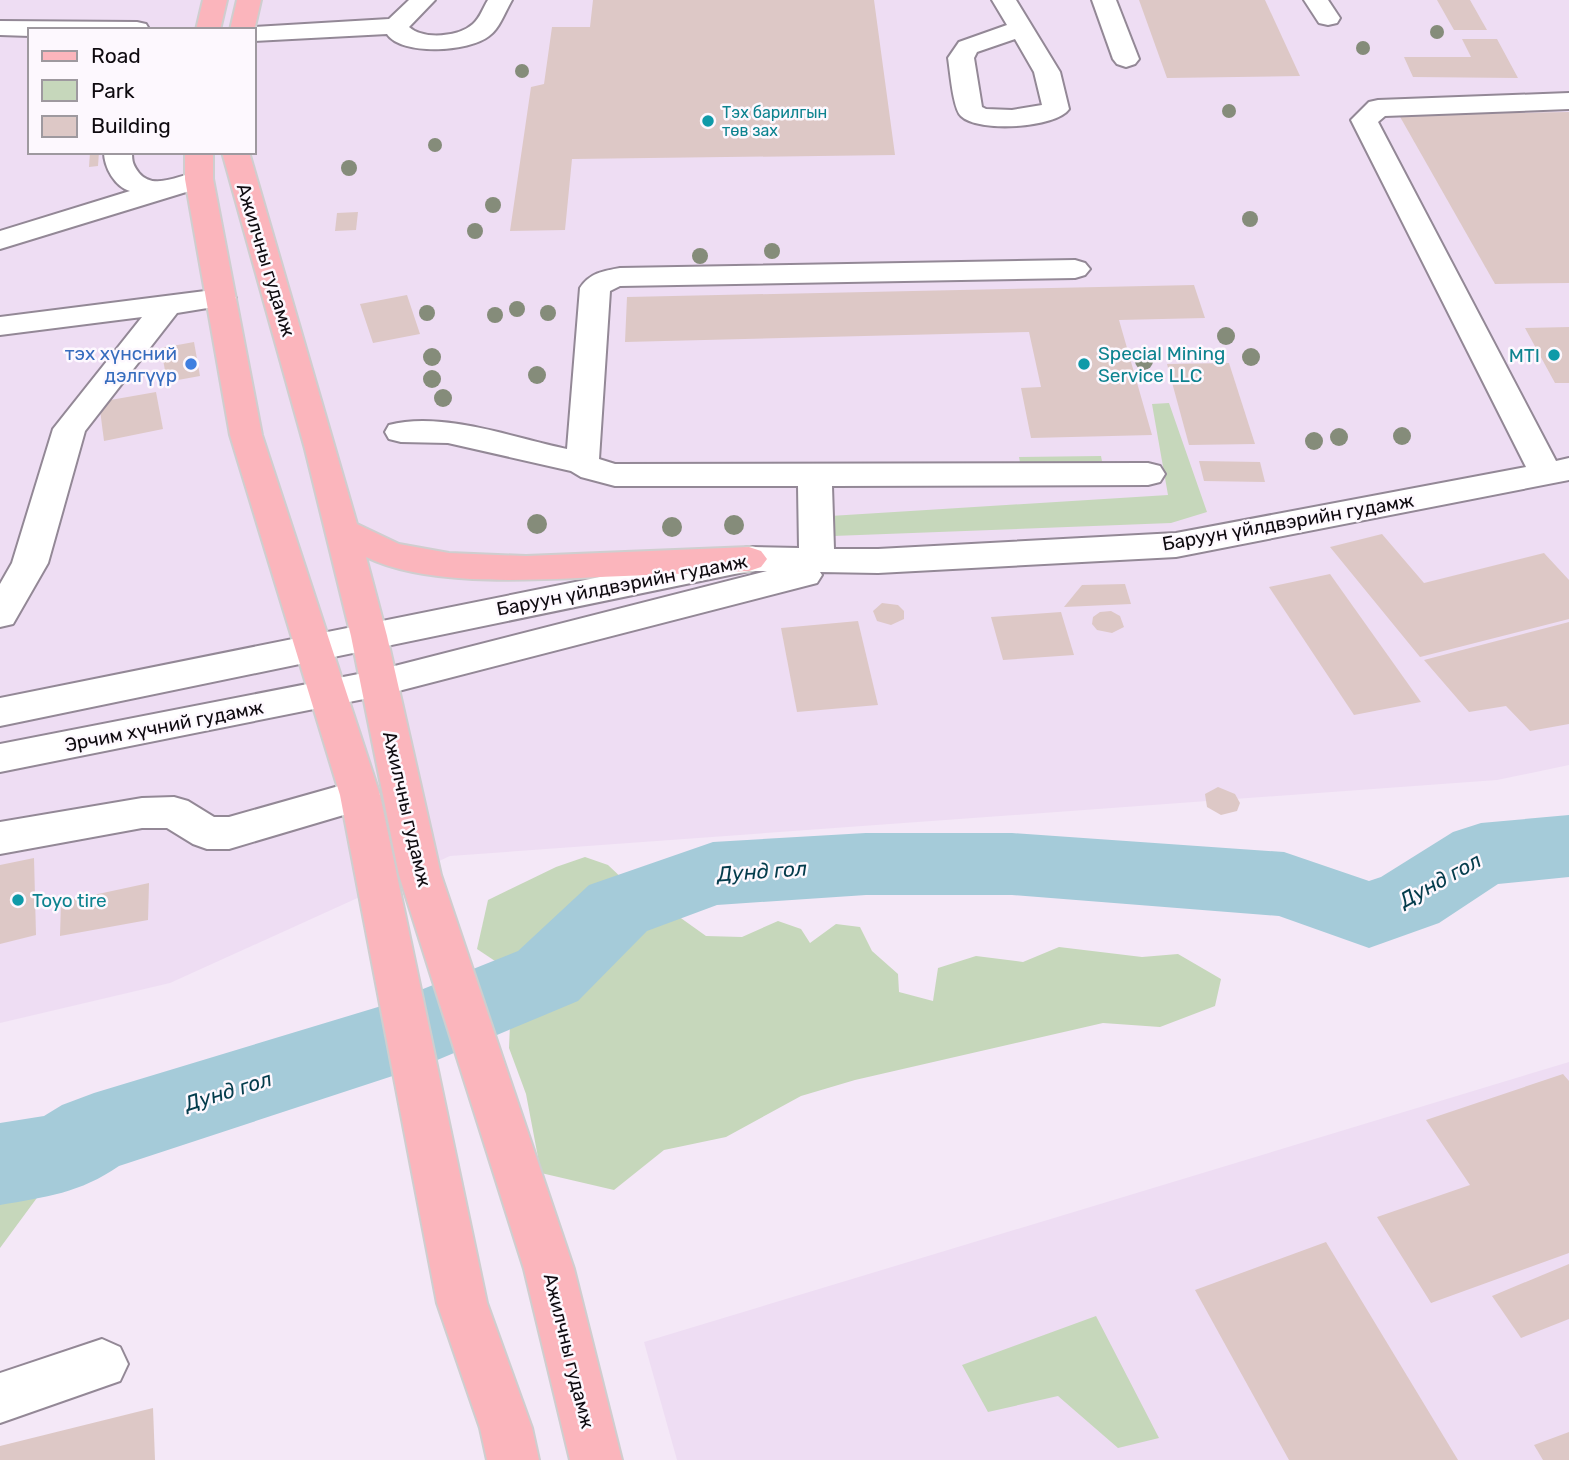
<svg xmlns="http://www.w3.org/2000/svg" width="1569" height="1460" font-family="Rubik,sans-serif">
  <style>
    .built { fill: #eeddf3; fill-rule: evenodd }
    .green { fill: #c6d7bb }
    .lines { fill: none; stroke-linecap: round; stroke-linejoin: round }
    .river { fill: #a5cbd9; fill-rule: evenodd }
    .building { fill: #ddc8c6 }
    .minor-casing { stroke: #938896; stroke-width: 4 }
    .major-casing { stroke: #cfcecf; stroke-width: 4 }
    .minor { fill: #fff; fill-rule: evenodd }
    .major { fill: #fbb5bc; fill-rule: evenodd }
    .tree { fill: #858c7a }
    .culture-dot { fill: #0f9aa8; stroke: #fdf8fe; stroke-width: 2.5 }
    .shop-dot { fill: #3f7fe0; stroke: #fdf8fe; stroke-width: 2.5 }
    .labels { text-anchor: middle; dominant-baseline: central; stroke-width: 5; stroke-linejoin: round; paint-order: stroke }
    .far-culture-label { font-size: 16px; fill: #0d838f; stroke: #fdf8fe; text-anchor: start }
    .street-label { font-size: 19px; fill: #0f0b10; stroke: #fdf8fe }
    .shop-label { font-size: 19px; fill: #366cbe; stroke: #fdf8fe; text-anchor: end }
    .culture-label { font-size: 19px; fill: #0d838f; stroke: #fdf8fe; text-anchor: start }
    .water-label { font-size: 21px; font-style: italic; fill: #043c4c; stroke: #fdf8fe }
  </style>
  <rect width="100%" height="100%" fill="#f4e8f7"/>
  <g class="built">
    <path d="M 0,0 L 1569,0 L 1569,765 L 1497,780 L 450,856 L 170,983 L 0,1023 ZM 30,30 L 254,30 L 254,152 L 30,152 Z"/>
    <polygon points="1569,1062 1569,1460 677,1460 644,1342"/>
  </g>
  <g class="green">
    <polygon points="1169,403 1207,512 1171,523 833,536 830,516 1168,495 1152,404"/>
    <polygon points="1101,456 1104,472 1022,473 1019,457"/>
    <polygon points="585,857 608,865 626,882 604,908 537,970 501,965 477,949 488,900 556,867"/>
    <polygon points="648,910 678,916 706,936 742,937 778,921 801,929 810,943 836,924 860,927 872,951 898,974 899,992 933,1001 938,968 976,956 1023,962 1059,947 1142,957 1178,954 1221,979 1215,1006 1160,1027 1103,1023 855,1080 801,1096 726,1137 664,1150 614,1190 541,1173 526,1094 509,1048 510,1024 553,997 586,981 592,954 620,926"/>
    <polygon points="198,1066 229,1069 168,1119 121,1132 116,1148 102,1156 85,1150 56,1172 0,1248 0,1161 32,1132 84,1107 128,1102 150,1080"/>
    <polygon points="1096,1316 1159,1438 1118,1448 1058,1396 988,1412 962,1365"/>
  </g>
  <g class="lines">
    <path class="river" d="M 1569,815 L 1569,877 L 1498,884 L 1439,923 L 1369,948 L 1279,916 L 1012,895 L 866,895 L 717,905 L 647,931 L 578,1001 L 423,1066 L 119,1166 C 80,1193 46,1197 0,1205 L 0,1123 L 44,1116 L 62,1105 L 94,1093 L 378,1007 L 518,951 L 589,885 L 713,842 L 866,833 L 1012,833 L 1284,852 L 1369,881 L 1381,877 L 1453,832 L 1481,823 Z"/>
  </g>
  <g class="building">
    <polygon points="593,0 874,0 895,155 572,159 565,230 510,231 531,87 544,84 552,27 590,27"/>
    <polygon points="1139,0 1265,0 1300,76 1167,78"/>
    <polygon points="1437,0 1470,0 1487,30 1454,30"/>
    <polygon points="1462,39 1497,39 1518,78 1413,77 1404,57 1471,57"/>
    <polygon points="1569,112 1569,283 1495,284 1399,115"/>
    <polygon points="90,152 99,152 98,166 89,167"/>
    <polygon points="358,212 356,230 335,231 337,213"/>
    <polygon points="1194,285 1205,318 1119,320 1152,435 1031,438 1021,388 1041,387 1029,332 625,342 627,297"/>
    <polygon points="407,295 420,334 373,343 360,304"/>
    <polygon points="1569,327 1569,383 1555,383 1525,328"/>
    <polygon points="194,342 200,376 167,382 161,348"/>
    <polygon points="1229,363 1255,444 1189,445 1167,364"/>
    <polygon points="156,392 163,429 104,441 99,402"/>
    <polygon points="1199,461 1260,462 1265,482 1204,481"/>
    <polygon points="1382,534 1424,583 1544,553 1569,580 1569,619 1420,657 1330,547"/>
    <polygon points="1330,574 1421,702 1354,715 1269,587"/>
    <polygon points="1125,584 1131,604 1064,607 1082,585"/>
    <polygon points="882,603 898,605 904,611 904,619 891,625 877,621 873,611"/>
    <polygon points="1111,611 1120,616 1124,627 1112,633 1097,630 1092,624 1093,617 1100,612"/>
    <polygon points="1061,612 1074,655 1003,660 991,617"/>
    <polygon points="858,621 878,705 797,712 781,628"/>
    <polygon points="1569,622 1569,724 1530,731 1506,706 1469,712 1424,660"/>
    <polygon points="1218,787 1235,794 1240,803 1237,811 1221,815 1207,807 1205,794"/>
    <polygon points="34,858 36,935 0,944 0,865"/>
    <polygon points="149,883 148,920 60,936 61,902"/>
    <polygon points="1563,1074 1569,1081 1569,1253 1431,1303 1377,1217 1470,1185 1426,1120"/>
    <polygon points="1326,1242 1458,1460 1289,1460 1195,1290"/>
    <polygon points="1569,1264 1569,1319 1521,1338 1492,1296"/>
    <polygon points="153,1408 155,1460 0,1460 0,1446"/>
    <polygon points="1569,1432 1569,1460 1543,1460 1534,1445"/>
  </g>
  <g class="lines">
    <g class="minor-casing">
      <g id="minor">
        <path d="M 409,0 L 435,0 L 409,27 C 423,40 459,37 473,24 C 480,18 483,8 488,0 L 512,0 C 505,12 500,28 489,36 C 469,52 402,56 387,34 L 254,41 L 254,30 L 245,30 L 254,27 L 389,19 Z"/>
        <path d="M 992,0 L 1016,0 L 1060,72 L 1069,109 C 1056,128 978,133 961,116 C 953,109 950,70 948,58 L 959,42 L 1007,25 ZM 1015,39 L 1034,72 L 1042,105 L 1012,110 L 986,109 L 982,107 L 974,58 L 977,52 Z"/>
        <polygon points="1092,0 1116,0 1139,59 1135,64 1126,67 1117,64 1113,59"/>
        <polygon points="1304,0 1328,0 1340,18 1337,23 1328,25 1319,23"/>
        <polygon points="0,21 137,22 146,24 149,29 30,30 30,36 0,35"/>
        <path d="M 1569,93 L 1569,109 L 1385,116 L 1378,122 L 1556,461 L 1569,458 L 1569,480 L 1176,557 L 878,573 L 820,572 L 822,575 L 817,583 L 379,696 L 0,772 L 0,744 L 379,670 L 767,571 L 749,571 L 0,726 L 0,698 L 749,547 L 799,548 L 798,486 L 615,486 L 581,477 L 571,471 L 448,443 L 401,442 L 389,439 L 385,432 L 389,425 C 442,411 515,438 567,449 L 580,288 C 590,273 603,271 620,268 L 1075,260 L 1085,263 L 1090,269 L 1085,275 L 1075,278 L 620,286 L 610,291 L 599,459 L 615,464 L 1148,463 L 1160,466 L 1165,474 L 1160,482 L 1148,485 L 832,486 L 834,549 L 878,549 L 1176,533 L 1526,467 L 1351,120 L 1369,102 L 1378,100 Z"/>
        <path d="M 104,152 L 132,152 C 132,162 133,165 139,173 C 157,194 186,168 209,173 L 213,179 L 209,185 L 0,249 L 0,231 L 130,191 C 115,187 104,167 104,152 Z"/>
        <polygon points="221,289 232,292 236,298 232,304 177,313 85,431 48,563 13,624 0,627 0,584 12,563 53,429 142,317 0,335 0,317"/>
        <polygon points="360,780 374,784 380,795 374,806 229,849 207,849 193,844 167,828 142,828 0,854 0,822 142,798 174,797 188,801 214,817 229,817"/>
        <polygon points="102,1339 120,1347 128,1364 120,1381 0,1423 0,1373"/>
      </g>
    </g>
    <g class="major-casing">
      <g id="major">
        <polygon points="203,0 227,0 220,30 196,30"/>
        <polygon points="237,0 261,0 254,31 230,30"/>
        <polygon points="185,152 213,152 213,179 262,435 380,795 487,1303 532,1428 539,1460 487,1460 480,1428 437,1303 340,795 230,435 185,179"/>
        <path d="M 222,152 L 249,152 L 357,524 L 399,544 L 449,553 L 526,556 L 749,547 L 761,551 L 767,559 L 761,567 L 749,571 C 699,573 649,575 599,577 C 532,580 427,587 366,557 L 387,636 L 441,875 L 574,1269 L 622,1460 L 570,1460 L 524,1269 L 399,875 L 351,636 L 305,449 Z"/>
      </g>
    </g>
    <use href="#minor" class="minor"/>
    <use href="#major" class="major"/>
  </g>
  <g class="tree">
    <circle cx="1437" cy="32" r="7"/>
    <circle cx="1363" cy="48" r="7"/>
    <circle cx="522" cy="71" r="7"/>
    <circle cx="1229" cy="111" r="7"/>
    <circle cx="435" cy="145" r="7"/>
    <circle cx="349" cy="168" r="8"/>
    <circle cx="493" cy="205" r="8"/>
    <circle cx="1250" cy="219" r="8"/>
    <circle cx="475" cy="231" r="8"/>
    <circle cx="772" cy="251" r="8"/>
    <circle cx="700" cy="256" r="8"/>
    <circle cx="517" cy="309" r="8"/>
    <circle cx="427" cy="313" r="8"/>
    <circle cx="548" cy="313" r="8"/>
    <circle cx="495" cy="315" r="8"/>
    <circle cx="1226" cy="336" r="9"/>
    <circle cx="432" cy="357" r="9"/>
    <circle cx="1251" cy="357" r="9"/>
    <circle cx="1144" cy="361" r="9"/>
    <circle cx="537" cy="375" r="9"/>
    <circle cx="432" cy="379" r="9"/>
    <circle cx="443" cy="398" r="9"/>
    <circle cx="1402" cy="436" r="9"/>
    <circle cx="1339" cy="437" r="9"/>
    <circle cx="1314" cy="441" r="9"/>
    <circle cx="537" cy="524" r="10"/>
    <circle cx="734" cy="525" r="10"/>
    <circle cx="672" cy="527" r="10"/>
  </g>
  <g class="culture-dot">
    <circle cx="708" cy="121" r="7"/>
    <circle cx="1554" cy="355" r="7"/>
    <circle cx="1084" cy="364" r="7"/>
    <circle cx="18" cy="900" r="7"/>
  </g>
  <circle class="shop-dot" cx="191" cy="364" r="7"/>
  <g class="labels">
    <g class="far-culture-label">
      <text x="722" y="112">Тэх барилгын<tspan x="722" dy="18">төв зах</tspan></text>
    </g>
    <g class="street-label">
      <text transform="translate(266 260) rotate(73)">Ажилчны гудамж</text>
      <text transform="translate(1288 522) rotate(-10)">Баруун үйлдвэрийн гудамж</text>
      <text transform="translate(622 585) rotate(-11)">Баруун үйлдвэрийн гудамж</text>
      <text transform="translate(164 726) rotate(-11)">Эрчим хүчний гудамж</text>
      <text transform="translate(407 809) rotate(77)">Ажилчны гудамж</text>
      <text transform="translate(569 1351) rotate(76)">Ажилчны гудамж</text>
    </g>
    <g class="shop-label">
      <text x="177" y="353">тэх хүнсний<tspan x="177" dy="22">дэлгүүр</tspan></text>
    </g>
    <g class="culture-label">
      <text x="1098" y="353">Special Mining<tspan x="1098" dy="22">Service LLC</tspan></text>
      <text x="1540" y="355" text-anchor="end">MTI</text>
      <text x="32" y="900">Toyo tire</text>
    </g>
    <g class="water-label">
      <text transform="translate(762 871) rotate(-4)">Дунд гол</text>
      <text transform="translate(1440 880) rotate(-29)">Дунд гол</text>
      <text transform="translate(228 1091) rotate(-17)">Дунд гол</text>
    </g>
  </g>
  <rect x="28" y="28" width="228" height="126" fill="#fdf8fe" stroke="#9e999f" stroke-width="2"/>
  <rect x="42" y="51" width="35" height="10" fill="#fbb5bc" stroke="#9e999f" stroke-width="2"/>
  <text x="91" y="63" font-size="21" fill="#0f0b10">Road</text>
  <rect x="42" y="80" width="35" height="21" fill="#c6d7bb" stroke="#9e999f" stroke-width="2"/>
  <text x="91" y="98" font-size="21" fill="#0f0b10">Park</text>
  <rect x="42" y="116" width="35" height="21" fill="#ddc8c6" stroke="#9e999f" stroke-width="2"/>
  <text x="91" y="133" font-size="21" fill="#0f0b10">Building</text>
</svg>
